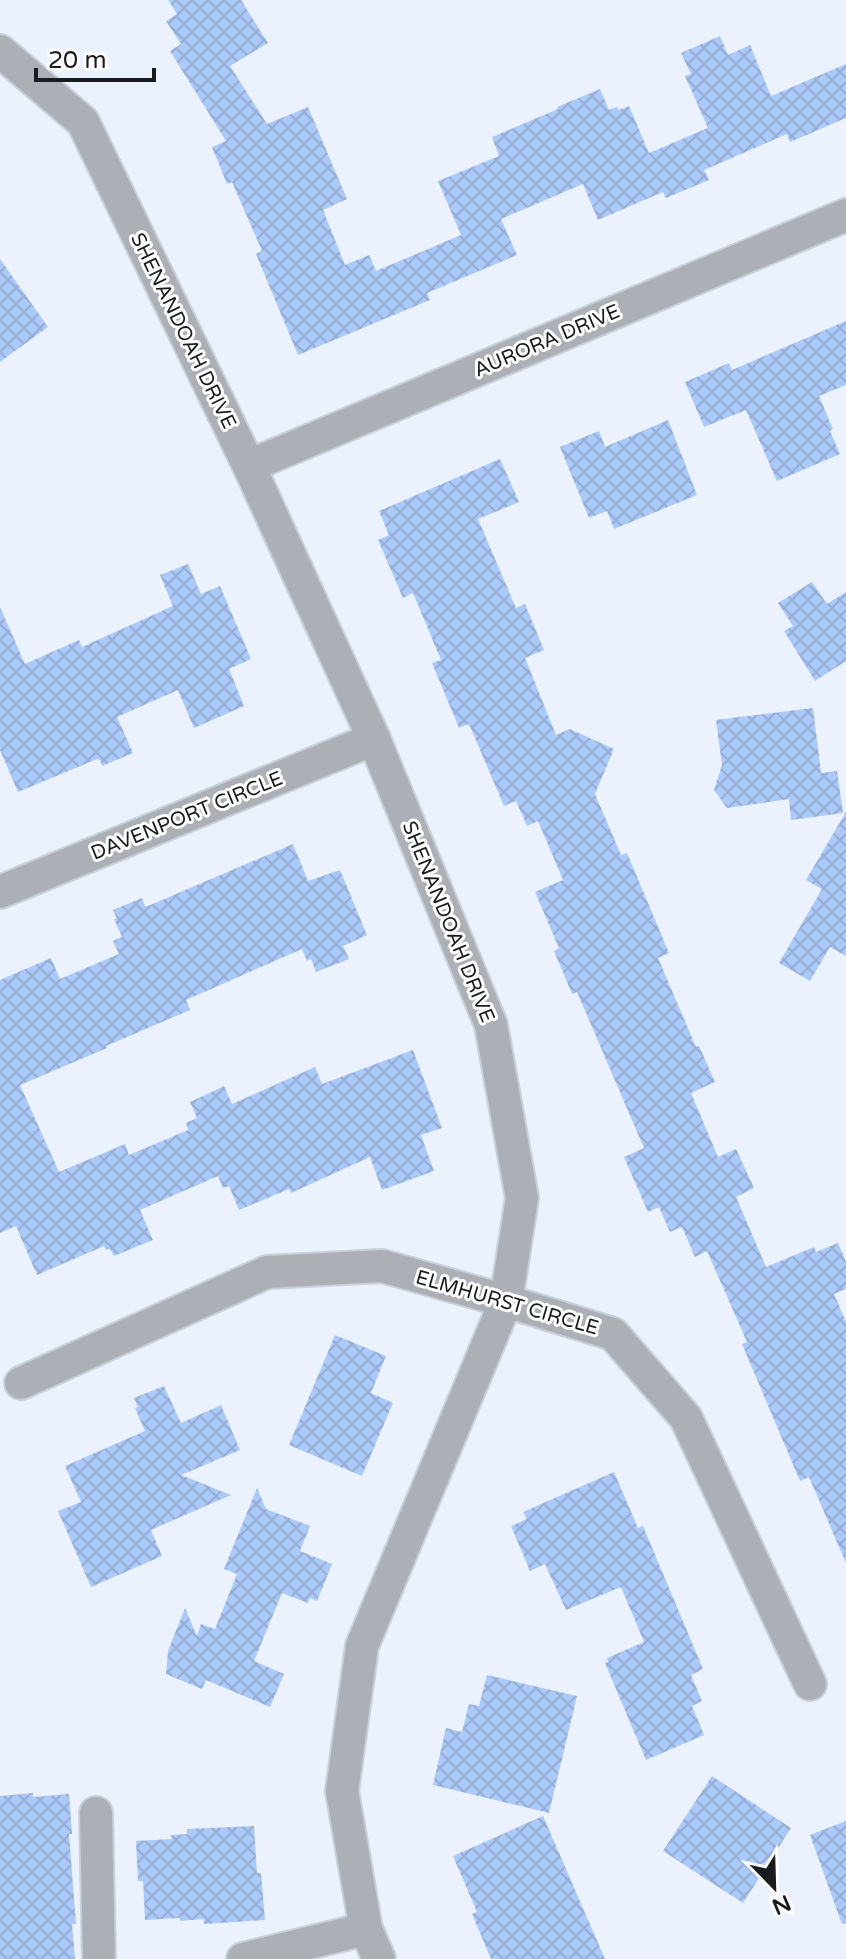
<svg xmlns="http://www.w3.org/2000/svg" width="846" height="1959" font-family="'Varela Round',sans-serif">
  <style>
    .building { fill: url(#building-cross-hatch) }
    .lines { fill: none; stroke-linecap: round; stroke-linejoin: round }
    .street-casing { stroke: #c9d0da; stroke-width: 36 }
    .street { stroke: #acb0b6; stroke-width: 32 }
    .labels { text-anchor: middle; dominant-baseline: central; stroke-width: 6; stroke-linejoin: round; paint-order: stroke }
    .street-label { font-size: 20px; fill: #181b20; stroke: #fff }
  </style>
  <defs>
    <pattern id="building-cross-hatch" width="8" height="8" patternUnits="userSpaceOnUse" patternTransform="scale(2)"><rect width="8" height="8" fill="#accaf9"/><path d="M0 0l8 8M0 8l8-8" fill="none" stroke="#93add5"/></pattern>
  </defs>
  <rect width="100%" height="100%" fill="#ebf2fd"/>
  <g class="building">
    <polygon points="168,0 241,0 268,43 230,66 267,124 308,107 347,199 323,210 345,265 369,255 376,271 461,235 438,181 499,156 492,137 558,109 557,107 600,89 609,110 617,107 619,110 629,106 649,153 708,128 685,76 691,74 681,53 720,36 728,55 750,45 771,96 846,64 846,118 790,142 787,134 704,170 709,180 666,198 663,192 598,220 583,184 501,219 517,255 427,293 430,300 298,355 256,254 262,251 232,182 227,184 212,147 226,141 170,51 181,44 166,21 177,14"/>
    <polygon points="0,259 48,327 0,362"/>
    <polygon points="846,321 846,385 819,396 833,429 830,431 840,454 777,481 746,410 704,427 685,382 729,363 732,370"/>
    <polygon points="668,420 697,495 614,529 607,511 589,518 560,447 599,431 605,447"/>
    <polygon points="500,459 519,502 478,519 516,608 525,604 544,650 525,658 556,735 570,729 614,749 595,794 621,855 627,853 669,953 658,958 696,1047 699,1046 715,1082 691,1093 718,1157 736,1149 754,1188 736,1197 766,1267 814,1247 816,1252 838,1243 846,1262 846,1289 834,1294 846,1322 846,1563 809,1477 800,1481 742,1344 747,1342 707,1251 695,1257 682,1227 670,1232 659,1207 648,1212 624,1157 644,1148 577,992 572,994 554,951 559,948 535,892 563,880 538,821 527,826 516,801 504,806 469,724 459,728 432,663 441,660 413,593 403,598 378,540 389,535 379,511"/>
    <polygon points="188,564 201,594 220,586 251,659 229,669 244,706 194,728 178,690 117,717 133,753 102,766 100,760 97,759 18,792 0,750 0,607 25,664 79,640 82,647 173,606 160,575"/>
    <polygon points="812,582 827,604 846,592 846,661 815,681 784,631 793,626 778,603"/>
    <polygon points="813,708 821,773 837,771 843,813 791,820 789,799 727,808 714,790 722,765 716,720"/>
    <polygon points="846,812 846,956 830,947 810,981 779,963 822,889 806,880"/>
    <polygon points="293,844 308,881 340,870 367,935 343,946 349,959 316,972 311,959 307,961 302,949 186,1000 190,1010 106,1046 107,1048 20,1085 59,1172 125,1144 129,1155 188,1130 186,1123 197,1118 190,1102 224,1086 232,1104 315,1067 322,1084 413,1050 442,1128 421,1135 434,1171 382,1190 370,1157 291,1193 289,1189 239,1210 229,1186 223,1188 218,1176 140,1210 153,1240 114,1256 110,1249 106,1250 104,1246 37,1275 16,1226 0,1233 0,980 51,958 60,979 119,954 113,941 122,937 114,919 117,919 113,910 142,898 145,906 148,906"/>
    <polygon points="335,1335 386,1356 371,1393 393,1403 362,1476 289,1445"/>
    <polygon points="164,1386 181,1423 221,1405 240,1450 181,1475 231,1495 151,1530 162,1556 91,1587 58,1511 81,1502 65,1466 145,1431 135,1408 138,1407 134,1398"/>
    <polygon points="614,1472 638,1528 643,1526 703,1669 691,1675 702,1701 692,1706 704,1735 646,1760 605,1663 608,1662 607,1658 644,1642 621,1587 566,1610 545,1564 530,1571 511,1526 527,1519 523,1512"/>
    <polygon points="257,1488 266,1509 310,1526 300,1551 332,1564 317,1601 310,1598 308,1603 282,1593 254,1661 284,1674 270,1707 206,1680 202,1689 166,1674 168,1651 185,1608 197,1636 201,1624 215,1629 237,1574 224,1569"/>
    <polygon points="487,1675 577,1696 549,1813 433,1785 446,1728 462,1732 469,1704 479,1706"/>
    <polygon points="712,1776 791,1828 743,1903 663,1851"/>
    <polygon points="33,1793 33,1797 69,1794 72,1834 69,1834 76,1924 72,1924 75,1959 0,1959 0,1796"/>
    <polygon points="543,1816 605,1959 491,1959 472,1914 477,1912 453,1856"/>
    <polygon points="846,1821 846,1923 842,1924 810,1835"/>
    <polygon points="254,1826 257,1873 261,1873 265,1920 204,1924 204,1919 180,1921 180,1918 145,1920 143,1881 138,1881 136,1841 172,1839 171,1835 187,1834 187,1829"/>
  </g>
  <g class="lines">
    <g class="street-casing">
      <g id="street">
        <polyline points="0,51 83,122 249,466 374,739 491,1025 522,1198 506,1301 362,1646 342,1791 366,1929 379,1959"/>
        <polyline points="249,466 846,215"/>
        <polyline points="0,892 374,739"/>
        <polyline points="21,1383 267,1272 382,1266 506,1301 613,1334 686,1418 810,1684"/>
        <polyline points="96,1813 99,1959"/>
        <polyline points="243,1959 366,1929"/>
      </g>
    </g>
    <use href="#street" class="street"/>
  </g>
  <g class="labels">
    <g class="street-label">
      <text transform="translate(183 331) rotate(64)">SHENANDOAH DRIVE</text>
      <text transform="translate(547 341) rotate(-23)">AURORA DRIVE</text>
      <text transform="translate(187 816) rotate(-22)">DAVENPORT CIRCLE</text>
      <text transform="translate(448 922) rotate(68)">SHENANDOAH DRIVE</text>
      <text transform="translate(507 1303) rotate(16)">ELMHURST CIRCLE</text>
    </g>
  </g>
  <g transform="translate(774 1887) rotate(157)" stroke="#ffffff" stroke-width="6" paint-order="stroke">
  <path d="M0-6L14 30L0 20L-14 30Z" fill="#181b20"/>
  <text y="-12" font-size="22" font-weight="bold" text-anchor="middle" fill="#181b20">N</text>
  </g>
  <path d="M36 68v12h118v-12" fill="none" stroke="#181b20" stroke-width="4"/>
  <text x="48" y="68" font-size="24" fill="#181b20" stroke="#ffffff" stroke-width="6" paint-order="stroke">20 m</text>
</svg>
